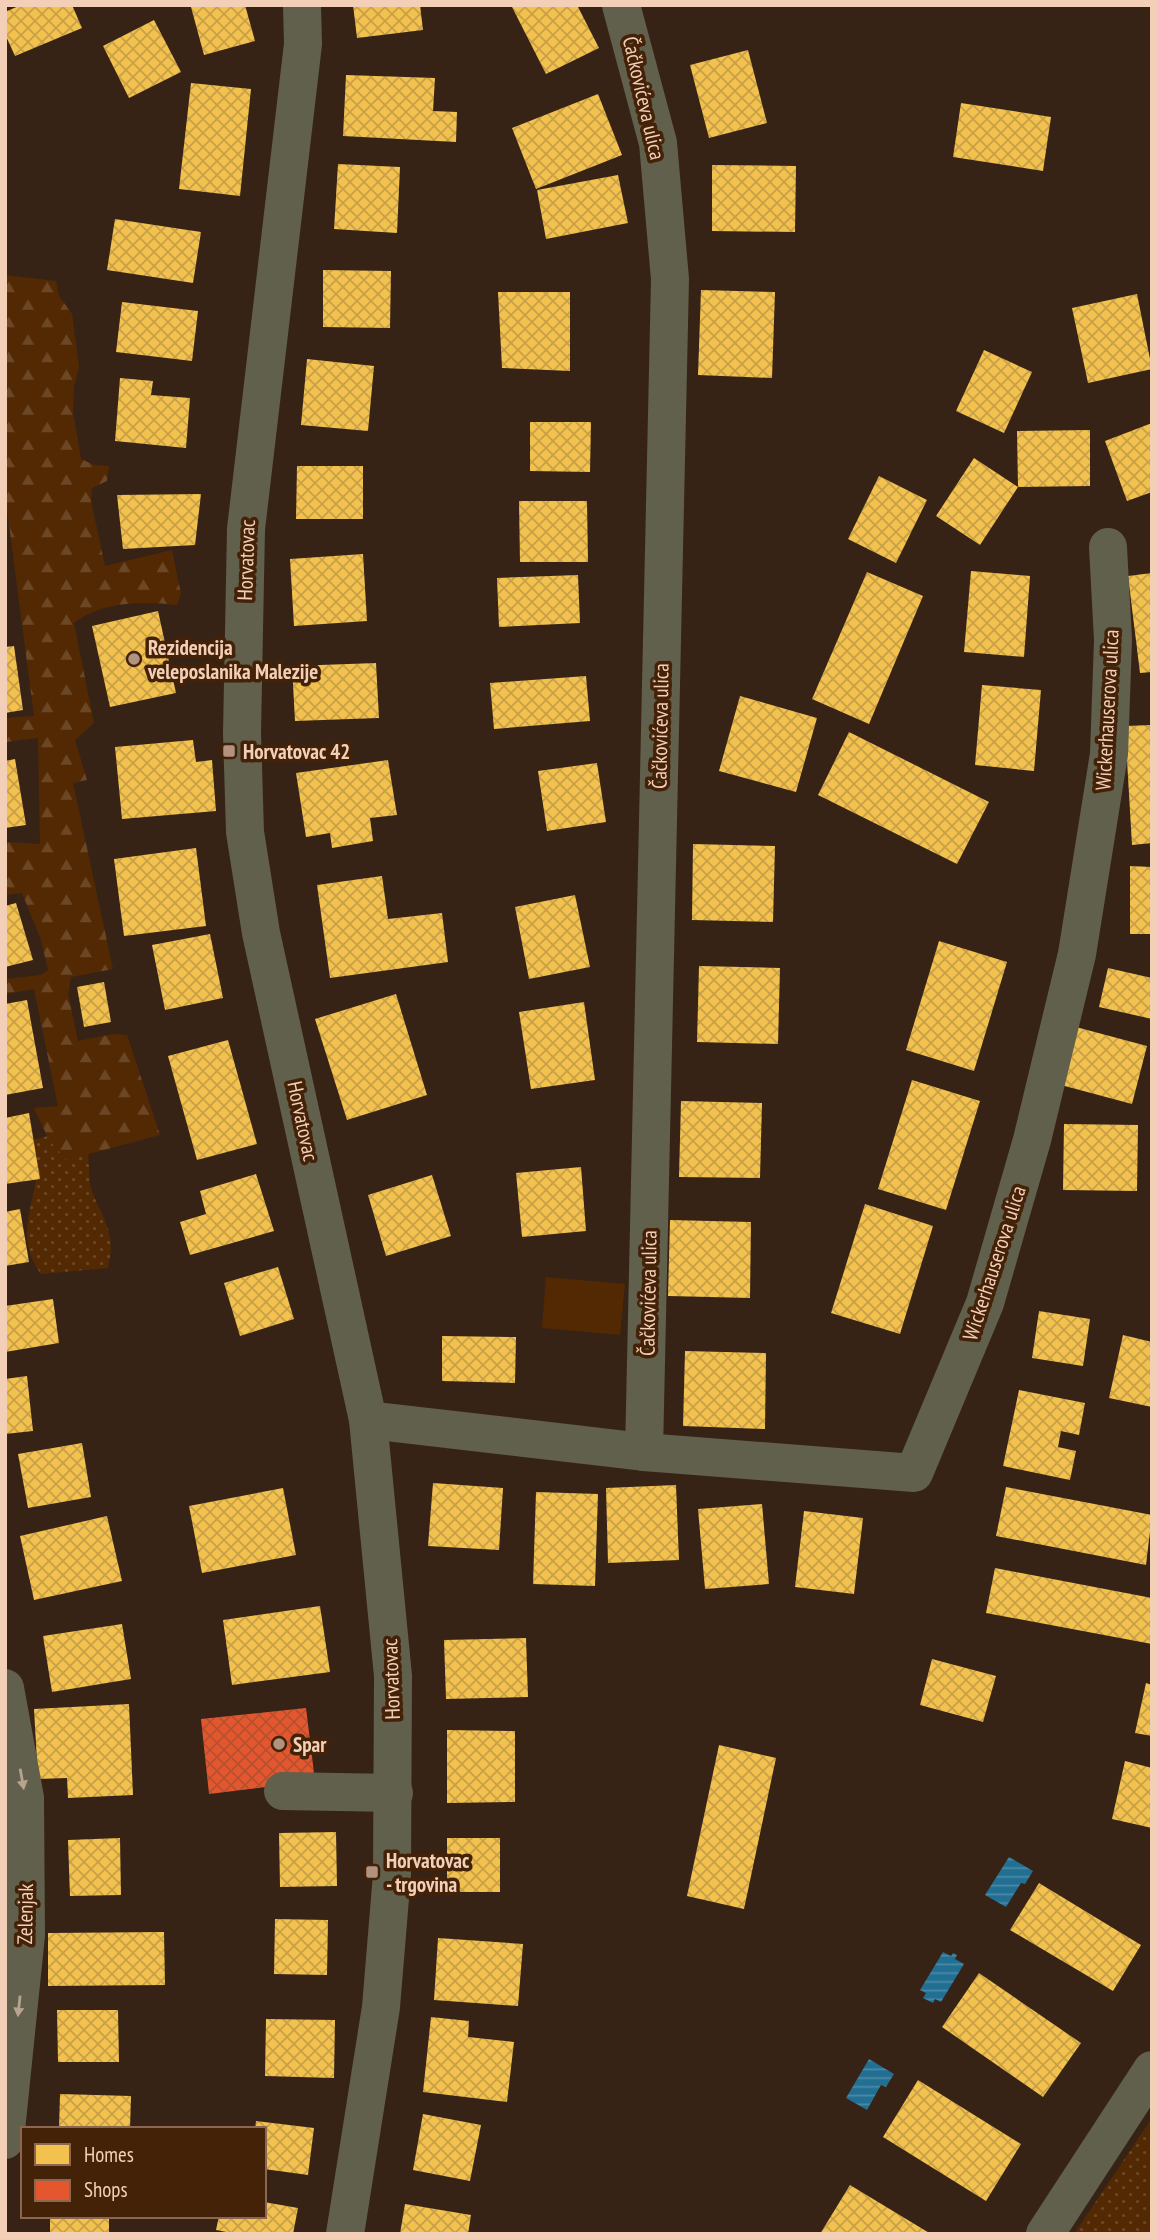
<svg xmlns="http://www.w3.org/2000/svg" width="1157" height="2239" font-family="'PT Sans Narrow',sans-serif">
  <style>
    .grass { fill: url(#grass-dots) }
    .forest { fill: url(#forest-firs) }
    .garden { fill: #532903 }
    .water { fill: url(#water-rules) }
    .homes { fill: url(#homes-cross-hatch) }
    .shops { fill: url(#shops-cross-hatch) }
    .lines { fill: none; stroke-linecap: round; stroke-linejoin: round }
    .minor { stroke: #60604c; stroke-width: 38 }
    .oneway { fill: #b9a38d }
    .poi-dot { fill: #b2937f; stroke: #432208; stroke-width: 2.5 }
    .labels { text-anchor: middle; dominant-baseline: central; stroke-width: 7; stroke-linejoin: round; paint-order: stroke }
    .street-label { font-size: 21px; fill: #f4cfb8; stroke: #432208 }
    .poi-label { font-size: 21px; font-weight: bold; fill: #f4cfb8; stroke: #432208; text-anchor: start }
  </style>
  <defs>
    <pattern id="grass-dots" width="8" height="8" patternUnits="userSpaceOnUse" patternTransform="scale(1.75)"><rect width="8" height="8" fill="#532903"/><path d="M2 2h.1M6 6h.1" fill="none" stroke="#6c4726" stroke-width="1.8" stroke-linecap="round"/></pattern>
    <pattern id="forest-firs" width="22" height="20" patternUnits="userSpaceOnUse" patternTransform="scale(1.75)"><rect width="22" height="20" fill="#532903"/><path d="M5 1l3.5 6h-7zM16 11l3.5 6h-7z" fill="#6c4726"/></pattern>
    <pattern id="water-rules" width="6" height="5" patternUnits="userSpaceOnUse" patternTransform="scale(1.75)"><rect width="6" height="5" fill="#216f93"/><path d="M0 2.5h6" fill="none" stroke="#4d89a4"/></pattern>
    <pattern id="homes-cross-hatch" width="8" height="8" patternUnits="userSpaceOnUse" patternTransform="scale(1.75)"><rect width="8" height="8" fill="#f2c14e"/><path d="M0 0l8 8M0 8l8-8" fill="none" stroke="#c8a048"/></pattern>
    <pattern id="shops-cross-hatch" width="8" height="8" patternUnits="userSpaceOnUse" patternTransform="scale(1.75)"><rect width="8" height="8" fill="#e4572e"/><path d="M0 0l8 8M0 8l8-8" fill="none" stroke="#b65031"/></pattern>
  </defs>
  <rect width="100%" height="100%" fill="#362315"/>
  <g class="grass">
    <path d="M 52,1135 L 87,1143 C 89,1154 89,1182 91,1188 C 102,1220 117,1231 108,1268 L 41,1274 C 15,1238 32,1212 37,1173 C 38,1163 33,1150 32,1140 Z"/>
    <polygon points="1152,2118 1152,2234 1074,2234"/>
  </g>
  <path class="forest" d="M 5,275 L 56,281 L 59,296 L 72,314 L 79,367 L 74,386 L 73,412 L 81,459 L 94,465 L 109,466 L 107,481 L 92,488 L 91,501 L 105,566 L 172,550 L 181,594 L 177,605 C 144,601 102,601 74,623 L 94,723 L 75,740 L 87,780 L 73,783 L 113,969 L 71,977 L 68,994 L 78,1041 L 113,1034 L 127,1035 L 160,1135 L 66,1160 L 49,1140 L 34,1108 L 58,1106 L 34,989 L 5,994 L 5,979 L 41,975 L 48,970 L 41,940 L 22,893 L 5,895 L 5,842 L 40,844 L 38,738 L 5,742 L 5,718 L 34,716 L 5,494 Z"/>
  <polygon class="garden" points="546,1277 625,1284 620,1335 542,1328"/>
  <g class="water">
    <polygon points="1009,1857 1033,1871 1025,1884 1021,1883 1006,1907 985,1895"/>
    <polygon points="943,1952 951,1956 953,1953 957,1955 955,1959 964,1964 941,2002 935,1999 933,2003 923,1998 926,1993 920,1990"/>
    <polygon points="869,2059 894,2074 886,2087 881,2085 867,2110 846,2098"/>
  </g>
  <g class="homes">
    <polygon points="21,5 72,5 82,28 15,56 5,34 5,12"/>
    <polygon points="196,5 245,5 255,41 204,55 191,7"/>
    <polygon points="353,5 420,5 423,30 357,38"/>
    <polygon points="511,5 577,5 599,48 546,74"/>
    <polygon points="154,20 181,72 129,98 103,46"/>
    <polygon points="748,50 767,123 709,138 690,65"/>
    <polygon points="346,75 435,78 433,111 457,112 456,142 343,136"/>
    <polygon points="191,83 251,89 240,196 179,189"/>
    <polygon points="598,94 622,155 536,189 512,128"/>
    <polygon points="961,103 1051,117 1043,171 953,157"/>
    <polygon points="338,164 400,167 397,233 334,229"/>
    <polygon points="712,165 796,166 795,232 712,231"/>
    <polygon points="618,175 628,223 546,239 537,190"/>
    <polygon points="115,219 201,232 193,283 107,270"/>
    <polygon points="323,270 391,271 390,328 323,327"/>
    <polygon points="701,290 775,292 772,378 698,375"/>
    <polygon points="498,292 570,292 570,371 502,368"/>
    <polygon points="1137,294 1152,369 1088,383 1072,308"/>
    <polygon points="122,302 198,311 192,361 116,352"/>
    <polygon points="984,350 1032,372 1004,433 956,411"/>
    <polygon points="307,359 374,366 368,431 301,425"/>
    <polygon points="120,378 153,381 151,395 190,398 186,448 115,441"/>
    <polygon points="530,422 591,422 590,472 530,471"/>
    <polygon points="1152,423 1152,492 1127,501 1105,441"/>
    <polygon points="1090,430 1090,486 1018,487 980,545 936,516 974,458 1018,487 1017,431"/>
    <polygon points="297,466 363,466 363,519 296,519"/>
    <polygon points="879,476 927,500 896,563 848,539"/>
    <polygon points="201,494 195,545 123,549 117,495"/>
    <polygon points="519,501 587,501 588,562 520,562"/>
    <polygon points="363,554 367,621 294,626 290,559"/>
    <polygon points="971,571 1030,576 1024,657 964,652"/>
    <polygon points="867,572 923,596 869,724 812,699"/>
    <polygon points="1152,573 1152,672 1140,673 1128,576"/>
    <polygon points="578,575 580,623 499,627 497,578"/>
    <polygon points="158,611 176,693 110,707 92,626"/>
    <polygon points="14,646 23,710 5,713 5,647"/>
    <polygon points="376,663 379,718 295,721 292,666"/>
    <polygon points="586,676 590,721 494,729 490,683"/>
    <polygon points="982,685 1041,690 1034,771 975,765"/>
    <polygon points="740,696 817,718 796,792 719,771"/>
    <polygon points="1152,725 1152,843 1132,845 1125,726"/>
    <polygon points="849,732 989,802 957,864 818,795"/>
    <polygon points="193,740 196,762 212,760 216,811 122,819 115,747"/>
    <polygon points="15,759 26,825 5,828 5,761"/>
    <polygon points="388,760 397,815 370,818 373,841 332,848 330,833 306,837 296,773"/>
    <polygon points="597,763 606,822 547,831 538,771"/>
    <polygon points="693,844 775,846 773,922 692,920"/>
    <polygon points="196,848 206,926 124,936 114,859"/>
    <polygon points="1130,866 1152,867 1152,934 1130,934"/>
    <polygon points="382,876 388,919 442,913 448,962 330,978 317,885"/>
    <polygon points="575,895 590,967 529,979 515,907"/>
    <polygon points="16,903 33,960 5,967 5,906"/>
    <polygon points="210,934 223,998 165,1010 152,945"/>
    <polygon points="939,941 1007,962 974,1071 906,1050"/>
    <polygon points="699,966 780,968 778,1044 697,1042"/>
    <polygon points="1108,968 1152,978 1152,1019 1099,1007"/>
    <polygon points="104,982 111,1022 84,1027 77,987"/>
    <polygon points="396,994 427,1095 347,1120 315,1019"/>
    <polygon points="27,1000 43,1088 5,1095 5,1004"/>
    <polygon points="584,1002 595,1080 531,1089 519,1012"/>
    <polygon points="1076,1027 1147,1046 1132,1104 1061,1085"/>
    <polygon points="228,1040 257,1144 197,1160 168,1056"/>
    <polygon points="912,1080 980,1101 946,1210 878,1189"/>
    <polygon points="681,1101 762,1103 760,1178 679,1177"/>
    <polygon points="29,1113 40,1179 5,1184 5,1118"/>
    <polygon points="1064,1124 1138,1125 1137,1191 1063,1190"/>
    <polygon points="581,1167 586,1231 522,1237 516,1173"/>
    <polygon points="256,1174 274,1231 190,1255 180,1222 206,1214 200,1191"/>
    <polygon points="432,1175 451,1236 386,1256 368,1195"/>
    <polygon points="865,1204 933,1226 900,1334 831,1313"/>
    <polygon points="20,1209 29,1262 5,1266 5,1212"/>
    <polygon points="670,1220 751,1222 750,1298 668,1296"/>
    <polygon points="278,1267 294,1319 240,1336 224,1283"/>
    <polygon points="53,1299 59,1343 5,1352 5,1306"/>
    <polygon points="1039,1311 1090,1319 1083,1366 1032,1358"/>
    <polygon points="1123,1335 1152,1342 1152,1407 1109,1398"/>
    <polygon points="442,1336 516,1337 515,1383 442,1381"/>
    <polygon points="685,1351 766,1353 765,1429 683,1426"/>
    <polygon points="27,1376 33,1431 5,1434 5,1379"/>
    <polygon points="1019,1390 1085,1403 1079,1435 1061,1431 1058,1447 1076,1451 1070,1480 1003,1466"/>
    <polygon points="82,1443 91,1497 28,1508 18,1454"/>
    <polygon points="433,1483 503,1488 499,1550 428,1546"/>
    <polygon points="676,1485 679,1560 608,1563 606,1488"/>
    <polygon points="1006,1487 1152,1515 1146,1565 996,1536"/>
    <polygon points="283,1488 296,1555 202,1573 189,1506"/>
    <polygon points="536,1492 598,1494 595,1586 533,1584"/>
    <polygon points="762,1504 769,1584 705,1589 698,1509"/>
    <polygon points="804,1511 863,1518 854,1594 795,1587"/>
    <polygon points="107,1516 122,1581 34,1600 20,1536"/>
    <polygon points="995,1568 1152,1598 1152,1644 986,1613"/>
    <polygon points="320,1606 330,1672 232,1685 223,1620"/>
    <polygon points="122,1624 131,1679 52,1692 43,1636"/>
    <polygon points="526,1638 528,1697 446,1699 444,1640"/>
    <polygon points="932,1659 996,1676 983,1722 920,1705"/>
    <polygon points="1146,1683 1152,1685 1152,1736 1135,1733"/>
    <polygon points="129,1704 133,1795 68,1798 67,1778 38,1779 34,1709"/>
    <polygon points="447,1730 515,1731 515,1802 447,1803"/>
    <polygon points="719,1745 776,1758 744,1909 687,1896"/>
    <polygon points="1125,1761 1152,1768 1152,1828 1112,1819"/>
    <polygon points="336,1832 337,1886 280,1887 279,1833"/>
    <polygon points="120,1838 121,1895 70,1896 68,1840"/>
    <rect x="447" y="1838" width="53" height="54"/>
    <polygon points="1039,1883 1141,1945 1113,1991 1010,1930"/>
    <polygon points="275,1919 328,1920 327,1975 274,1974"/>
    <polygon points="164,1932 165,1985 48,1986 48,1933"/>
    <polygon points="438,1938 523,1944 518,2006 434,2000"/>
    <polygon points="979,1973 1081,2043 1043,2097 942,2027"/>
    <polygon points="57,2010 118,2010 119,2062 58,2062"/>
    <polygon points="431,2017 469,2021 468,2037 514,2042 507,2102 423,2092"/>
    <polygon points="266,2019 335,2020 334,2078 265,2076"/>
    <polygon points="918,2080 1021,2144 986,2201 883,2137"/>
    <polygon points="60,2094 131,2096 130,2129 59,2129"/>
    <polygon points="423,2114 481,2125 470,2181 413,2170"/>
    <polygon points="256,2121 314,2128 308,2175 264,2169 264,2129 255,2129"/>
    <polygon points="850,2185 931,2234 820,2234"/>
    <polygon points="264,2202 298,2208 293,2234 237,2234 216,2230 219,2216 264,2216"/>
    <polygon points="405,2204 471,2215 468,2234 400,2234"/>
    <rect x="50" y="2216" width="59" height="18"/>
  </g>
  <polygon class="shops" points="306,1708 315,1781 209,1794 201,1719"/>
  <g class="lines">
    <g class="minor">
      <polyline points="302,5 303,44 246,529 242,733 245,832 261,933 368,1420 393,1676 392,1874 381,2007 345,2234"/>
      <polyline points="621,5 658,143 670,279 644,1452"/>
      <polyline points="368,1420 644,1452 914,1473 985,1303 1032,1140 1077,954 1109,754 1113,640 1108,547"/>
      <polyline points="5,1688 25,1798 26,1935 5,2140"/>
      <polyline points="283,1791 394,1793"/>
      <polyline points="1045,2234 1152,2070"/>
    </g>
  </g>
  <defs><path id="oneway-solid" d="M-6-.8H1V-3.2L6.5 0L1 3.2V.8H-6Z" transform="scale(1.75)"/></defs>
  <g class="oneway">
    <use href="#oneway-solid" transform="translate(22 1779) rotate(80)"/>
    <use href="#oneway-solid" transform="translate(19 2006) rotate(96)"/>
  </g>
  <g class="poi-dot">
    <circle cx="134" cy="659" r="7"/>
    <rect x="222" y="744" width="14" height="14" rx="3.5"/>
    <circle cx="279" cy="1744" r="7"/>
    <rect x="365" y="1865" width="14" height="14" rx="3.5"/>
  </g>
  <g class="labels">
    <g class="street-label">
      <text transform="translate(644 98) rotate(77)">Čačkovićeva ulica</text>
      <text transform="translate(246 560) rotate(-88)">Horvatovac</text>
      <text transform="translate(1107 710) rotate(-87)">Wickerhauserova ulica</text>
      <text transform="translate(660 726) rotate(-89)">Čačkovićeva ulica</text>
      <text transform="translate(303 1121) rotate(78)">Horvatovac</text>
      <text transform="translate(994 1263) rotate(-72)">Wickerhauserova ulica</text>
      <text transform="translate(648 1293) rotate(-89)">Čačkovićeva ulica</text>
      <text transform="translate(391 1679) rotate(-92)">Horvatovac</text>
      <text transform="translate(25 1914) rotate(-89)">Zelenjak</text>
    </g>
    <g class="poi-label">
      <text x="148" y="647">Rezidencija<tspan x="148" dy="24">veleposlanika Malezije</tspan></text>
      <text x="243" y="751">Horvatovac 42</text>
      <text x="293" y="1744">Spar</text>
      <text x="386" y="1860">Horvatovac<tspan x="386" dy="24">- trgovina</tspan></text>
    </g>
  </g>
  <rect width="1157" height="2239" fill="none" stroke="#f4cfb8" stroke-width="14"/>
  <rect x="21" y="2127" width="245" height="91" fill="#432208" stroke="#8a674e" stroke-width="2"/>
  <rect x="35" y="2144" width="35" height="21" fill="#f2c14e" stroke="#8a674e" stroke-width="2"/>
  <text x="84" y="2162" font-size="21" fill="#f4cfb8">Homes</text>
  <rect x="35" y="2180" width="35" height="21" fill="#e4572e" stroke="#8a674e" stroke-width="2"/>
  <text x="84" y="2197" font-size="21" fill="#f4cfb8">Shops</text>
</svg>
